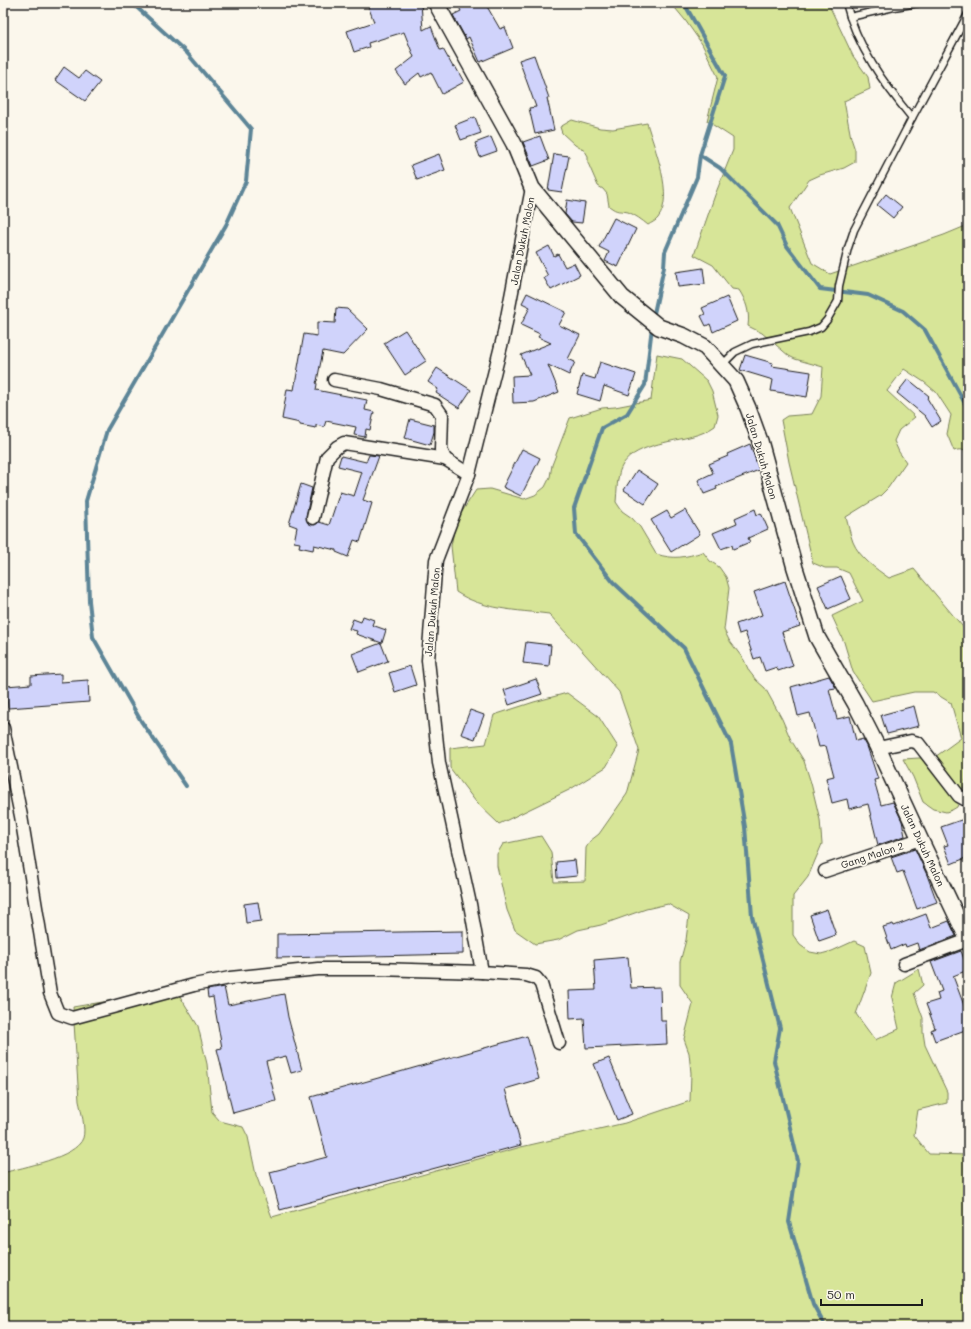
<svg xmlns="http://www.w3.org/2000/svg" width="971" height="1329" font-family="Mali,sans-serif">
  <style>
    .green { fill: #d7e598; stroke: #7a805a }
    .lines { fill: none; stroke-linecap: round; stroke-linejoin: round }
    .stream { stroke: #5d8597; stroke-width: 4 }
    .building { fill: #d0d3fb; stroke: #1c1c1c }
    .service-casing { stroke: #1c1c1c; stroke-width: 9 }
    .minor-casing { stroke: #1c1c1c; stroke-width: 15 }
    .tertiary-casing { stroke: #1c1c1c; stroke-width: 18 }
    .service { stroke: #fbf7ec; stroke-width: 6 }
    .minor { stroke: #fbf7ec; stroke-width: 12 }
    .tertiary { stroke: #fbf7ec; stroke-width: 15 }
    .labels { text-anchor: middle; dominant-baseline: central; stroke-width: 4; stroke-linejoin: round; paint-order: stroke }
    .street-label { font-size: 10px; fill: #1c1c1c; stroke: #fbf7ec }
  </style>
  <rect width="100%" height="100%" fill="#fbf7ec"/>
  <filter id="ink" filterUnits="userSpaceOnUse"><feTurbulence type="fractalNoise" baseFrequency=".025" numOctaves="2"/><feDisplacementMap in="SourceGraphic" scale="8" xChannelSelector="R" yChannelSelector="G"/><feConvolveMatrix kernelMatrix="1 2 1 2 8 2 1 2 1" color-interpolation-filters="sRGB"/></filter>
  <g filter="url(#ink)">
    <g class="green">
      <path d="M 671,3 L 828,3 L 853,56 L 868,77 L 870,89 L 844,101 L 851,138 L 855,150 L 855,162 L 844,168 L 820,175 L 809,180 L 790,208 L 812,263 L 830,274 L 944,235 L 968,225 L 968,454 C 963,449 960,449 954,451 L 947,434 L 951,415 L 936,392 L 924,382 L 904,369 L 887,391 L 915,417 L 899,430 L 894,441 L 899,452 L 906,462 L 888,488 L 880,496 L 846,517 C 848,525 850,534 853,542 C 859,557 876,569 889,578 L 914,569 L 963,627 L 968,636 L 968,763 L 967,777 L 957,807 L 952,810 L 946,812 L 933,809 L 923,802 L 913,777 L 903,759 L 935,757 L 961,738 L 951,703 L 933,692 L 914,692 L 872,701 L 853,672 L 844,642 L 832,616 L 863,601 L 849,573 L 837,568 L 825,568 L 813,563 L 789,462 L 781,420 L 787,416 L 812,414 L 821,396 L 823,367 L 795,359 L 789,356 L 762,333 L 748,326 C 750,312 746,301 739,290 L 732,289 L 713,265 L 694,255 L 715,195 L 733,150 L 733,138 L 707,121 L 718,77 L 702,44 L 685,20 Z"/>
      <path d="M 572,120 L 600,128 L 613,129 L 647,123 C 654,148 675,196 658,218 C 656,221 651,223 648,225 C 642,220 635,215 628,212 C 619,210 618,213 609,206 L 607,194 L 603,189 L 598,186 L 588,163 L 588,156 L 585,151 L 575,145 L 562,133 L 560,127 Z"/>
      <path d="M 657,354 L 682,359 L 707,381 L 712,391 L 718,415 L 715,426 C 708,431 701,434 693,436 C 672,442 631,445 621,468 C 617,476 617,492 616,502 L 622,511 L 632,518 L 640,527 L 656,554 C 675,560 685,557 703,552 L 710,561 L 719,567 L 726,577 L 729,588 L 724,630 L 729,640 L 744,660 L 749,671 L 756,680 L 765,688 L 782,719 L 791,740 L 804,761 L 811,783 L 820,820 L 822,844 L 808,877 L 793,896 L 793,935 L 800,945 L 810,952 L 821,954 L 832,951 L 854,941 L 865,946 L 871,973 L 856,1014 L 875,1040 L 899,1029 L 892,998 L 896,983 L 919,969 L 923,985 L 914,993 L 923,1018 L 923,1032 L 925,1045 L 947,1092 L 947,1103 L 918,1110 L 914,1135 L 929,1154 L 968,1155 L 968,1326 L 3,1326 L 3,1173 C 22,1167 76,1158 83,1138 C 86,1129 81,1110 79,1101 L 73,1007 L 138,996 L 178,993 L 198,1026 L 207,1064 L 212,1112 L 220,1121 L 243,1127 L 248,1137 L 256,1175 L 272,1217 L 521,1147 L 625,1123 L 690,1101 L 691,1073 L 689,1053 L 684,1039 L 693,1004 L 680,985 L 680,962 L 686,940 L 689,916 L 668,904 L 646,909 L 601,925 L 578,930 L 558,940 L 535,944 L 515,930 L 507,910 L 497,866 L 497,854 L 503,844 L 541,836 L 551,852 L 554,882 L 585,881 L 586,848 L 590,841 L 599,834 L 627,794 L 639,750 L 619,692 L 549,614 C 517,610 483,610 456,592 L 451,546 L 456,521 L 476,490 L 490,489 L 524,499 L 535,495 L 545,487 L 550,477 L 552,465 L 570,418 L 602,408 L 615,407 L 651,400 Z"/>
      <polygon points="567,693 598,716 618,747 606,767 569,790 499,824 476,802 450,768 450,748 486,744 494,715 534,702"/>
    </g>
    <g class="lines">
      <g class="stream">
        <polyline points="132,3 187,53 251,129 246,181 226,225 107,430 86,501 89,601 93,637 141,721 186,786"/>
        <polyline points="700,155 720,168 777,225 787,246 820,289 868,295 903,311 925,330 968,409"/>
        <polyline points="653,318 664,267 665,252 697,177 700,155 725,76 684,3"/>
        <polyline points="652,327 645,385 627,414 602,428 574,508 576,534 613,582 684,648 731,744 745,827 752,916 780,1028 774,1061 798,1161 789,1222 813,1304 825,1326"/>
      </g>
    </g>
    <g class="building">
      <polygon points="367,3 421,3 423,30 431,26 440,50 443,49 453,67 455,66 464,82 442,94 431,72 421,77 419,73 405,84 396,71 414,57 404,32 368,43 369,47 354,52 347,31 374,22"/>
      <polygon points="457,3 485,3 500,29 505,27 513,48 480,62 469,37 466,39 453,15 461,11"/>
      <polygon points="534,55 549,98 547,98 554,130 535,134 529,108 536,107 519,60"/>
      <polygon points="64,67 79,78 85,71 100,82 85,101 55,80"/>
      <polygon points="475,117 481,133 461,140 455,125"/>
      <polygon points="540,136 549,160 533,166 523,142"/>
      <polygon points="491,137 497,151 480,157 475,143"/>
      <polygon points="439,154 445,170 417,180 411,165"/>
      <polygon points="554,154 569,156 562,192 548,190"/>
      <polygon points="886,194 902,207 893,218 877,205"/>
      <polygon points="567,200 585,203 582,223 572,222 565,214"/>
      <polygon points="614,218 636,229 618,267 605,261 609,252 599,247"/>
      <polygon points="549,246 554,256 558,254 565,267 574,263 580,275 551,290 544,278 548,276 536,253"/>
      <polygon points="703,268 705,284 678,287 676,272"/>
      <polygon points="527,293 566,312 559,325 580,335 568,359 575,362 569,375 548,365 559,392 534,402 513,403 512,376 530,375 521,355 551,343 538,337 540,334 521,325 530,307 522,303"/>
      <polygon points="727,297 737,321 713,332 710,324 706,326 701,316 705,314 702,308"/>
      <polygon points="336,308 347,309 368,329 343,355 323,351 317,381 316,382 317,384 316,390 367,400 365,410 374,412 370,430 366,429 365,437 354,435 356,427 326,421 324,427 316,425 316,428 300,425 300,423 282,419 287,389 294,390 304,334 317,336 317,322 335,323"/>
      <polygon points="405,330 426,361 405,375 384,343"/>
      <polygon points="745,355 773,363 772,366 811,372 807,397 771,391 773,380 740,370"/>
      <polygon points="600,362 636,374 629,395 604,386 600,401 577,394 582,375 595,379"/>
      <polygon points="437,368 471,390 459,408 436,393 438,389 428,382"/>
      <polygon points="908,379 929,396 927,398 941,421 932,427 925,416 897,393"/>
      <polygon points="410,419 434,425 434,432 430,445 405,438"/>
      <polygon points="750,444 759,470 716,487 717,489 704,494 698,480 713,473 709,464 728,456 727,454"/>
      <polygon points="522,449 540,458 521,496 503,487"/>
      <polygon points="369,455 379,456 363,500 372,503 360,542 354,540 348,557 336,552 336,550 314,545 313,550 299,547 300,543 294,542 297,527 289,524 301,484 312,488 306,516 308,523 315,525 319,522 329,525 340,492 354,496 362,472 338,466 341,456 366,462"/>
      <polygon points="637,470 658,484 645,504 624,490"/>
      <polygon points="755,509 757,515 761,513 768,529 748,538 750,542 733,549 732,545 721,549 713,533 737,523 735,518"/>
      <polygon points="685,510 700,534 671,552 651,520 667,511 671,518"/>
      <polygon points="841,576 851,599 828,609 818,586"/>
      <polygon points="785,581 800,626 782,632 793,666 778,671 777,667 765,671 760,657 754,659 745,632 739,634 736,624 762,615 754,592"/>
      <polygon points="363,616 374,620 372,625 386,630 382,643 356,634 357,631 349,629 353,619 361,622"/>
      <polygon points="526,642 551,645 549,666 523,663"/>
      <polygon points="381,643 388,661 359,672 352,654"/>
      <polygon points="410,666 416,685 395,692 389,673"/>
      <polygon points="61,674 61,682 88,680 89,702 8,708 6,686 31,684 31,676"/>
      <polygon points="829,676 836,688 829,689 837,719 850,716 856,741 863,739 867,746 878,779 874,780 881,805 893,802 902,821 905,836 878,845 868,804 849,809 847,799 832,803 826,778 834,776 826,746 819,747 810,713 798,716 791,687"/>
      <polygon points="536,679 542,694 509,705 504,690"/>
      <polygon points="914,706 919,726 887,734 881,715"/>
      <polygon points="470,710 484,715 475,739 461,734"/>
      <polygon points="964,819 968,831 968,857 951,864 944,846 948,845 941,827"/>
      <polygon points="915,849 927,875 937,902 917,909 903,871 897,873 891,857"/>
      <polygon points="575,860 577,876 557,878 556,862"/>
      <polygon points="258,902 261,921 246,923 244,904"/>
      <polygon points="827,909 836,935 819,941 810,915"/>
      <polygon points="926,914 931,928 949,921 956,936 919,950 917,943 906,947 905,944 891,950 883,927 893,924 894,926"/>
      <polygon points="463,931 463,954 277,958 277,934"/>
      <polygon points="961,951 968,970 953,976 968,1016 968,1029 935,1041 931,1030 935,1028 926,1004 939,1000 937,993 942,991 931,962"/>
      <polygon points="628,957 631,988 660,987 661,1021 666,1021 667,1044 586,1048 584,1018 570,1019 569,991 596,990 594,960"/>
      <polygon points="224,987 228,1005 284,994 288,1017 302,1070 291,1073 286,1056 266,1061 276,1101 233,1113 217,1049 222,1048 213,997 208,998 207,990"/>
      <polygon points="527,1036 539,1079 505,1089 521,1145 280,1210 270,1172 327,1157 311,1097"/>
      <polygon points="609,1058 632,1114 617,1120 594,1064"/>
    </g>
    <g class="lines">
      <g class="service-casing">
        <g id="service">
          <path d="M 846,3 C 857,47 884,84 912,118"/>
          <polyline points="850,17 894,7 918,3"/>
          <polyline points="722,365 735,352 752,344 809,332 821,327 827,320 838,301 839,286 848,248 854,230 912,118 968,14"/>
        </g>
      </g>
      <g class="minor-casing">
        <g id="minor">
          <polyline points="532,188 503,338 469,474 436,560 428,660 439,763 470,904 482,972 526,975 536,978 541,984 559,1043"/>
          <polyline points="334,380 381,389 435,405 442,415 441,450 445,459 469,474"/>
          <polyline points="313,518 327,457 337,447 344,443 445,459"/>
          <polyline points="3,728 21,816 50,993 58,1013 72,1018 194,985 230,978 318,969 376,969 482,972"/>
          <polyline points="878,748 911,741 918,743 959,796 968,801"/>
          <polyline points="825,871 920,839"/>
          <polyline points="904,964 968,940"/>
        </g>
      </g>
      <g class="tertiary-casing">
        <polyline id="tertiary" points="436,3 514,144 532,188 622,297 659,327 684,336 705,347 736,381 748,408 760,441 795,568 817,637 855,703 878,748 920,839 968,940"/>
      </g>
      <use href="#service" class="service"/>
      <use href="#minor" class="minor"/>
      <use href="#tertiary" class="tertiary"/>
    </g>
  </g>
  <g class="labels">
    <g class="street-label">
      <text transform="translate(522 241) rotate(-79)">Jalan Dukuh Malon</text>
      <text transform="translate(762 456) rotate(74)">Jalan Dukuh Malon</text>
      <text transform="translate(432 612) rotate(-85)">Jalan Dukuh Malon</text>
      <text transform="translate(923 845) rotate(65)">Jalan Dukuh Malon</text>
      <text transform="translate(872 855) rotate(-18)">Gang Malon 2</text>
    </g>
  </g>
  <rect width="971" height="1329" fill="none" stroke="#fbf7ec" stroke-width="16"/>
  <rect x="8" y="8" width="955" height="1313" fill="none" stroke="#1c1c1c" stroke-width="1.5" filter="url(#ink)"/>
  <path d="M821 1299v6h101v-6" fill="none" stroke="#1c1c1c" stroke-width="2"/>
  <text x="827" y="1299" font-size="12" fill="#1c1c1c" stroke="#fbf7ec" stroke-width="3" paint-order="stroke">50 m</text>
</svg>
